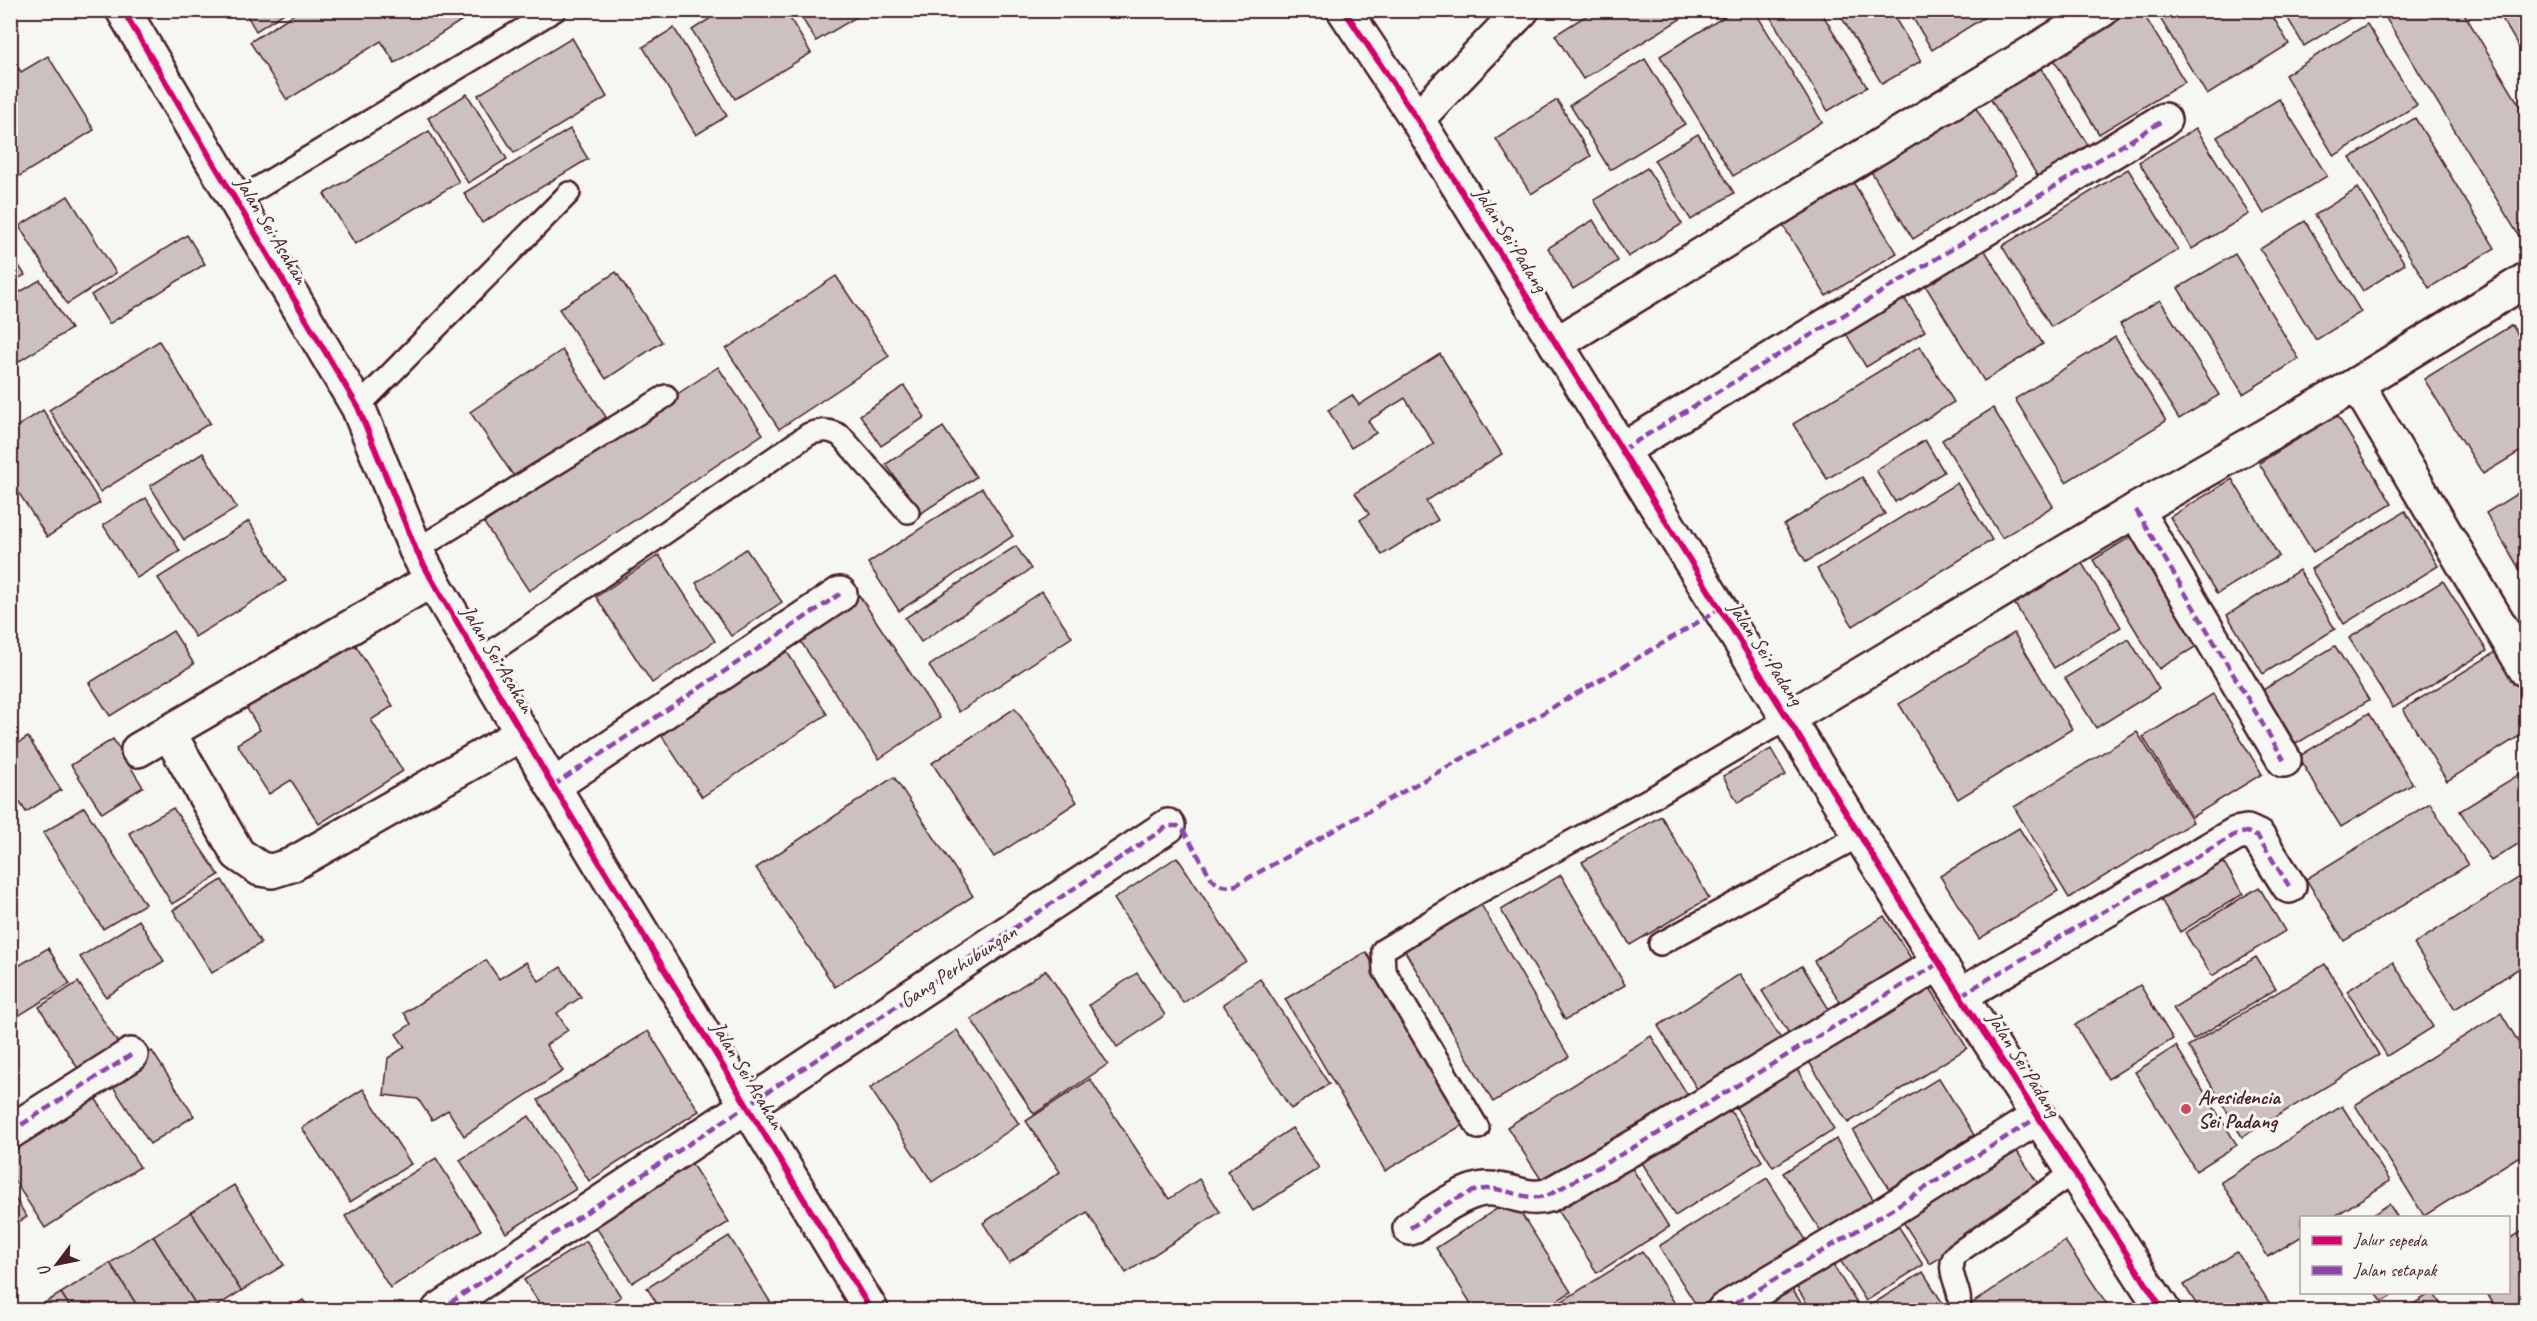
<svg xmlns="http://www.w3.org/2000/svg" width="2537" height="1321" font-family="Caveat,sans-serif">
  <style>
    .building { fill: #ccc1c0; stroke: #4a1f2b; stroke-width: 1.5 }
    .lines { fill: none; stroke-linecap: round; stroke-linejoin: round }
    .lane-casing { stroke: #4a1f2b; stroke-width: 26 }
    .street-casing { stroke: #4a1f2b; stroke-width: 38 }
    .lane { stroke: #f6f6f2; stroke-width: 21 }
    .street { stroke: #f6f6f2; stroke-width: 33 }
    .quiet { stroke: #8e44ad; stroke-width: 4.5; stroke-dasharray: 9 4.5; stroke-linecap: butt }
    .cycleway-casing { stroke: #f6f6f2; stroke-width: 10 }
    .cycleway { stroke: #d6006c; stroke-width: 6 }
    .poi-dot { fill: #d1495b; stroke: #f6f6f2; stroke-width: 2 }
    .labels { text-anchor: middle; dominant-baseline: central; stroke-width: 6; stroke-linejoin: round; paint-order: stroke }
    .street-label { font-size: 21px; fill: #4a1f2b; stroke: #f6f6f2 }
    .poi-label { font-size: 21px; font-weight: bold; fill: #4a1f2b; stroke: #f6f6f2; text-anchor: start }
  </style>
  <rect width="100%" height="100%" fill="#f6f6f2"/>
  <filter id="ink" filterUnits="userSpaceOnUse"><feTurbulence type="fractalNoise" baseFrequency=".0167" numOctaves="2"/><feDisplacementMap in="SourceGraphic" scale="12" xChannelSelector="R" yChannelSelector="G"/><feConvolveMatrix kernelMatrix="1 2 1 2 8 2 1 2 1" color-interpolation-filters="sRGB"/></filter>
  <g filter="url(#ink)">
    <g class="building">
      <polygon points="244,10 289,10 256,31"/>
      <polygon points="300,10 478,10 395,63 381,41 287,100 250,42"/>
      <polygon points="723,10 785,10 811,53 735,99 692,30"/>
      <polygon points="797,10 864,10 865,12 816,41"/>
      <polygon points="1595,10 1695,10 1583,79 1555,35"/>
      <polygon points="1735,10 1754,10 1822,122 1733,176 1660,56"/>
      <polygon points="1766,10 1820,10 1867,87 1828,111"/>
      <polygon points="1837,10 1890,10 1921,61 1882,84"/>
      <polygon points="1908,10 1985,10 1988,15 1932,50"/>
      <polygon points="2124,10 2141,10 2185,82 2099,134 2051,55"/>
      <polygon points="2155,10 2269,10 2289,44 2207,95"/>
      <polygon points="2283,10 2356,10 2357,14 2304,46"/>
      <polygon points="2381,10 2462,10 2526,116 2526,238 2522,241"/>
      <polygon points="2497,10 2526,10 2526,59"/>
      <polygon points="2367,24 2417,105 2334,156 2285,75"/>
      <polygon points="674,28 727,116 696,135 643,47"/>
      <polygon points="572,38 607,97 514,153 478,95"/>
      <polygon points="10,55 21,72 48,56 94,130 10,182"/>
      <polygon points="1645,59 1685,124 1610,170 1570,105"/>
      <polygon points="2039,65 2088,145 2038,177 1988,95"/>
      <polygon points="467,94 507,159 468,183 428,118"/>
      <polygon points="2279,99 2327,176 2264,214 2217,137"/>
      <polygon points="1557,100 1591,156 1531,194 1496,139"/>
      <polygon points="1971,100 2017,175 1913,239 1867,165"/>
      <polygon points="2415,118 2495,248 2429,288 2350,158"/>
      <polygon points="2196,128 2249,214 2192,249 2139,162"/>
      <polygon points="570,129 588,159 482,223 464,193"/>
      <polygon points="429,131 459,182 355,244 324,194"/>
      <polygon points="1698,134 1734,193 1691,220 1654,160"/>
      <polygon points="1647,168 1682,224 1628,257 1594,200"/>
      <polygon points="2128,169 2178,250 2051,327 2002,246"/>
      <polygon points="1848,174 1897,253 1826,296 1778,217"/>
      <polygon points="2358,188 2405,264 2363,291 2315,215"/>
      <polygon points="68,196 116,273 67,304 19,226"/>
      <polygon points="1593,220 1618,261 1573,289 1548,248"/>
      <polygon points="2305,221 2361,312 2316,340 2260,249"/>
      <polygon points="187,235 205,264 109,324 91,295"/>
      <polygon points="1979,241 2043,344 1984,381 1920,277"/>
      <polygon points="10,252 25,275 10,283"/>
      <polygon points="2235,254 2299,359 2243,394 2178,288"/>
      <polygon points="616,272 662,342 606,379 559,309"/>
      <polygon points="836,276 889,356 779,429 726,349"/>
      <polygon points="40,280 71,329 10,367 10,298"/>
      <polygon points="1903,296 1925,331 1866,367 1845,332"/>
      <polygon points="2160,300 2219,395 2179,419 2120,324"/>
      <polygon points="2512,325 2526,348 2526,448 2483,474 2424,379"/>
      <polygon points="2115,337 2166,421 2066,482 2015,399"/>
      <polygon points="159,341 210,423 100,492 49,410"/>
      <polygon points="1920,346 1954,402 1827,479 1793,424"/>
      <polygon points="562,350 606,417 515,478 470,412"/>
      <polygon points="1440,354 1502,454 1426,501 1438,520 1382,555 1360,520 1369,514 1355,493 1434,444 1405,398 1368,421 1376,433 1351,448 1328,410 1352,395 1359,405"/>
      <polygon points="718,367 763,434 529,591 484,523"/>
      <polygon points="904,386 925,417 881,446 860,415"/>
      <polygon points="1993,408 2053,506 2002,538 1942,440"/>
      <polygon points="43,410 100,503 47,537 10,479 10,431"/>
      <polygon points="2337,415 2392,504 2313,552 2259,463"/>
      <polygon points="943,427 976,477 920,514 886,464"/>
      <polygon points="1925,440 1944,472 1895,502 1876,470"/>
      <polygon points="203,453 237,508 184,540 150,486"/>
      <polygon points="1862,477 1885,514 1806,562 1784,525"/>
      <polygon points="2232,479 2279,556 2217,594 2170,517"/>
      <polygon points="1957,483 1992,540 1853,626 1817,569"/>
      <polygon points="982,488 1013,536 899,611 868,563"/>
      <polygon points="2526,488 2526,580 2486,513"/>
      <polygon points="146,498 180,551 137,578 103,525"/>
      <polygon points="2405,511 2438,566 2344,624 2311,569"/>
      <polygon points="249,521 286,581 195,637 158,578"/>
      <polygon points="2143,529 2210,638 2159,669 2093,560"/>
      <polygon points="1016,546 1031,569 921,642 905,618"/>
      <polygon points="746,549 782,602 731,636 696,583"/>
      <polygon points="659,555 715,641 652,683 596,597"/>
      <polygon points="2080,560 2121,627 2054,668 2013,601"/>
      <polygon points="2299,570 2335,629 2263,674 2227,615"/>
      <polygon points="2443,581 2487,651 2393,708 2349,638"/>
      <polygon points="1042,591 1072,637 959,712 929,666"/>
      <polygon points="859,595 940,718 879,759 797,636"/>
      <polygon points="173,631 194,664 110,716 89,683"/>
      <polygon points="2014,633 2072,729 1958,799 1899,704"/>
      <polygon points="2129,639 2159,689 2096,728 2065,678"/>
      <polygon points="353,641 393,706 371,720 403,771 319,824 291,780 269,794 237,744 260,730 246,707"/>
      <polygon points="780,641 827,714 702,797 654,724"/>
      <polygon points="2335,646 2369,700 2296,744 2263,690"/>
      <polygon points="2502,648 2526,688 2526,732 2447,781 2403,709"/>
      <polygon points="2213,694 2262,774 2192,817 2143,737"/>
      <polygon points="1015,708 1077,802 994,857 932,763"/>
      <polygon points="2369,713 2413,784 2341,827 2298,757"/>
      <polygon points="2137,732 2193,822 2069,898 2014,807"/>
      <polygon points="28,737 61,790 26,812 10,787 10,748"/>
      <polygon points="113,739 143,787 102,813 71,765"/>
      <polygon points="1771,749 1786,775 1738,803 1723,776"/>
      <polygon points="2526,770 2526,839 2491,861 2460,811"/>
      <polygon points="894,777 973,896 835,987 756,868"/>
      <polygon points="2430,803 2468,865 2344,941 2306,879"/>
      <polygon points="84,807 145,904 103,929 43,833"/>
      <polygon points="173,808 219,875 172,904 129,833"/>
      <polygon points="1661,816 1709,898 1630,945 1582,862"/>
      <polygon points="2019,828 2058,891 1979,939 1940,876"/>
      <polygon points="1177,857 1246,961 1183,1003 1114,899"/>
      <polygon points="2221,858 2243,894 2180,932 2159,896"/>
      <polygon points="2526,873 2526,964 2455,1009 2414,944"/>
      <polygon points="1561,875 1625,985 1565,1020 1501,910"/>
      <polygon points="222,880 261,943 212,973 173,910"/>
      <polygon points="2259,887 2285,931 2212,976 2185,933"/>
      <polygon points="1479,901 1569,1057 1493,1102 1402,946"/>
      <polygon points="1884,916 1914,963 1844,1008 1814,961"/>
      <polygon points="139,920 164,961 106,997 80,957"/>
      <polygon points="48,948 70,984 10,1021 10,971"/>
      <polygon points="1366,952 1466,1123 1385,1171 1285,999"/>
      <polygon points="2256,957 2276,989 2193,1040 2173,1008"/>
      <polygon points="486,960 499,979 526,962 539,981 561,967 581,997 557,1013 568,1030 546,1045 563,1071 464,1136 448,1110 432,1120 418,1099 384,1095 388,1058 405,1047 396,1034 411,1024 404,1013"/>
      <polygon points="2393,962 2433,1027 2387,1056 2347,991"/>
      <polygon points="2325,964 2379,1055 2242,1137 2188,1046"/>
      <polygon points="1802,966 1832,1014 1792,1038 1762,991"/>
      <polygon points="1046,970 1108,1064 1034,1114 971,1019"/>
      <polygon points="1137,973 1165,1015 1117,1047 1089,1005"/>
      <polygon points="1740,974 1781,1039 1699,1092 1658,1026"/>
      <polygon points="1260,979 1329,1084 1291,1109 1223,1004"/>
      <polygon points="78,982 124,1052 84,1078 39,1007"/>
      <polygon points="2140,985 2173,1039 2108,1079 2075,1025"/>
      <polygon points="1929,986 1967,1048 1848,1123 1809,1062"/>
      <polygon points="2501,1013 2526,1055 2526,1152 2424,1216 2355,1105"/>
      <polygon points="957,1030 1019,1124 932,1182 870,1088"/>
      <polygon points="648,1031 699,1111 589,1181 538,1100"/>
      <polygon points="1651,1036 1689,1097 1546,1187 1507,1127"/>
      <polygon points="2176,1046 2237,1145 2196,1171 2135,1072"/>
      <polygon points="152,1051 194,1116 150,1144 108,1079"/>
      <polygon points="1793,1063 1834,1129 1773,1167 1732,1101"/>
      <polygon points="1939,1078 1974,1135 1889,1189 1853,1131"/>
      <polygon points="1090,1079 1169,1199 1199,1179 1220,1212 1126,1273 1087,1212 1009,1263 983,1223 1060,1172 1026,1121"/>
      <polygon points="88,1087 140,1167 45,1228 10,1174 10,1137"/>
      <polygon points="363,1089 411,1164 350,1202 302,1128"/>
      <polygon points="2342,1106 2390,1181 2332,1218 2302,1218 2302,1236 2268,1257 2221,1182"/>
      <polygon points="1728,1107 1762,1161 1675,1216 1641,1161"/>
      <polygon points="529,1116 576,1189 506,1233 460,1160"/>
      <polygon points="1292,1128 1319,1168 1253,1211 1227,1171"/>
      <polygon points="1836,1139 1876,1204 1824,1236 1783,1173"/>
      <polygon points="2011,1142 2044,1193 1930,1264 1898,1214"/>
      <polygon points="1625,1157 1669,1227 1597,1273 1552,1202"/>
      <polygon points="436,1158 481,1230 390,1288 345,1216"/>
      <polygon points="691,1163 729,1222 632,1283 594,1224"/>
      <polygon points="1767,1178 1806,1240 1698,1308 1659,1246"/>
      <polygon points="234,1185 284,1265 241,1291 191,1212"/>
      <polygon points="10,1191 27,1217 10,1227"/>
      <polygon points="1512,1199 1571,1292 1542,1310 1475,1310 1436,1248"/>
      <polygon points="2389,1204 2398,1218 2368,1218"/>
      <polygon points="191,1212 241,1291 211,1310 199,1310 153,1236"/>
      <polygon points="1892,1216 1923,1265 1866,1301 1835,1252"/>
      <polygon points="2526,1229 2526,1310 2497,1310 2486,1292 2508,1292 2508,1240"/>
      <polygon points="153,1236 199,1310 140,1310 110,1263"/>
      <polygon points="729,1236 774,1308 770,1310 661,1310 647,1288"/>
      <polygon points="586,1241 621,1297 599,1310 544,1310 524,1280"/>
      <polygon points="2065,1241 2111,1310 1975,1310 1971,1304"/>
      <polygon points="1642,1251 1679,1310 1548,1310"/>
      <polygon points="1825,1252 1861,1310 1811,1310 1789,1275"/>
      <polygon points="2237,1252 2274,1310 2200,1310 2184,1285"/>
      <polygon points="110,1263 140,1310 72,1310 61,1293"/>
      <polygon points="1923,1272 1947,1310 1863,1310"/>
      <polygon points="1788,1283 1806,1310 1744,1310"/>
      <polygon points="2376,1292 2398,1292 2382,1302"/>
      <polygon points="2433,1292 2444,1310 2403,1310"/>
      <polygon points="61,1293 72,1310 33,1310"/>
      <polygon points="303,1300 311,1310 287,1310"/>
    </g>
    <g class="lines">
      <g class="lane-casing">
        <g id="lane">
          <polyline points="236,201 555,10"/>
          <polyline points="358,407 569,193"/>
          <polyline points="416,550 666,396"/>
          <path d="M 481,659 L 809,434 C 822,430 829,429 841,436 L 908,512"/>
          <polyline points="1660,944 1861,835"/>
          <polyline points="1478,1128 1384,970 1383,950 1476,894 1655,796 1788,718"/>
          <path d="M 1957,1310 C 1967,1293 1942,1272 1956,1254 L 2074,1172"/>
        </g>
      </g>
      <g class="street-casing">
        <g id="street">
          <polyline points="123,10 358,407 416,550 432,580 553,786 871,1310"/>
          <polyline points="1344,10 1417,119 1939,963 2163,1310"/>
          <polyline points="1417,119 1522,10"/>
          <polyline points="1556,344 2102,10"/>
          <polyline points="2357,384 2526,670"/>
          <polyline points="1622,450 2164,120"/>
          <polyline points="2136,510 2284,760"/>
          <polyline points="1788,718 2136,510 2357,384 2526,280"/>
          <polyline points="169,733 238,854 260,869 272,871 291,865 523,733"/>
          <polyline points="138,750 432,580"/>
          <polyline points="553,786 840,594"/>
          <polyline points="1961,995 2236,834 2247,832 2258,837 2289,886"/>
          <polyline points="10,1132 131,1055"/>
          <path d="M 1410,1228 C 1429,1216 1463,1190 1485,1189 C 1508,1187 1526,1203 1549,1195 L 1657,1134 L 1939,963"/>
          <polyline points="439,1310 1168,826"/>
          <polyline points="1724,1310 1871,1222 2038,1117"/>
        </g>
      </g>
      <use href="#lane" class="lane"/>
      <use href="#street" class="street"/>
      <g class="quiet">
        <polyline points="1622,450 2164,120"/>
        <polyline points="2136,510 2284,760"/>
        <polyline points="553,786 840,594"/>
        <polyline points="1961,995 2236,834 2247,832 2258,837 2289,886"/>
        <polyline points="10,1132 131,1055"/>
        <path d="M 1410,1228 C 1429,1216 1463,1190 1485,1189 C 1508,1187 1526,1203 1549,1195 L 1657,1134 L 1939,963"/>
        <path d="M 439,1310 L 1168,826 L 1178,826 L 1183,830 L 1212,879 C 1220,887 1225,888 1236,885 C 1398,794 1560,706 1718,610"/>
        <polyline points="1724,1310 1871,1222 2038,1117"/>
      </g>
      <g class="cycleway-casing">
        <g id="cycleway">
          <polyline points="123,10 358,407 416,550 432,580 553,786 871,1310"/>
          <polyline points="1344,10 1417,119 1939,963 2163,1310"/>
        </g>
      </g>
      <use href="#cycleway" class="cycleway"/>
    </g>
  </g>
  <circle class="poi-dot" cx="2186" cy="1109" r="6"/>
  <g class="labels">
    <g class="street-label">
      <text transform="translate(272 230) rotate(59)">Jalan Sei Asahan</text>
      <text transform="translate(1511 239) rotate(58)">Jalan Sei Padang</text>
      <text transform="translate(1766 653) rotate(57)">Jalan Sei Padang</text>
      <text transform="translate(498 659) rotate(59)">Jalan Sei Asahan</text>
      <text transform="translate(958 966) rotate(-33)">Gang Perhubungan</text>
      <text transform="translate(2024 1064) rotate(58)">Jalan Sei Padang</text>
      <text transform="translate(748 1075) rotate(59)">Jalan Sei Asahan</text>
    </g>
    <g class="poi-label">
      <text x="2198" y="1097">Aresidencia<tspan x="2198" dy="24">Sei Padang</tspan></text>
    </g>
  </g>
  <rect width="2537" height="1321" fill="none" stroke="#f6f6f2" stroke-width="36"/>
  <rect x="18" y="18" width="2501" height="1285" fill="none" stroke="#4a1f2b" stroke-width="2" filter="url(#ink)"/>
  <rect x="2300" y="1216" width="210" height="78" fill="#f6f6f2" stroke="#b1a0a2" stroke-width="1.5"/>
  <rect x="2312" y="1236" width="30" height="9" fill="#d6006c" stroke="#b1a0a2" stroke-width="1.5"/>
  <text x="2354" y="1246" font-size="18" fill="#4a1f2b">Jalur sepeda</text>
  <rect x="2312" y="1266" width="30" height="9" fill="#8e44ad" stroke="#b1a0a2" stroke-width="1.5"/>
  <text x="2354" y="1276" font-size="18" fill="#4a1f2b">Jalan setapak</text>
  <g transform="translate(57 1264) rotate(238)" stroke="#f6f6f2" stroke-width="4.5" paint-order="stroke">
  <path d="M0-4.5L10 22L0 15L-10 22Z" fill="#4a1f2b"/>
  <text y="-9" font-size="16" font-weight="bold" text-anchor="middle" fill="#4a1f2b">U</text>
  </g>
</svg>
